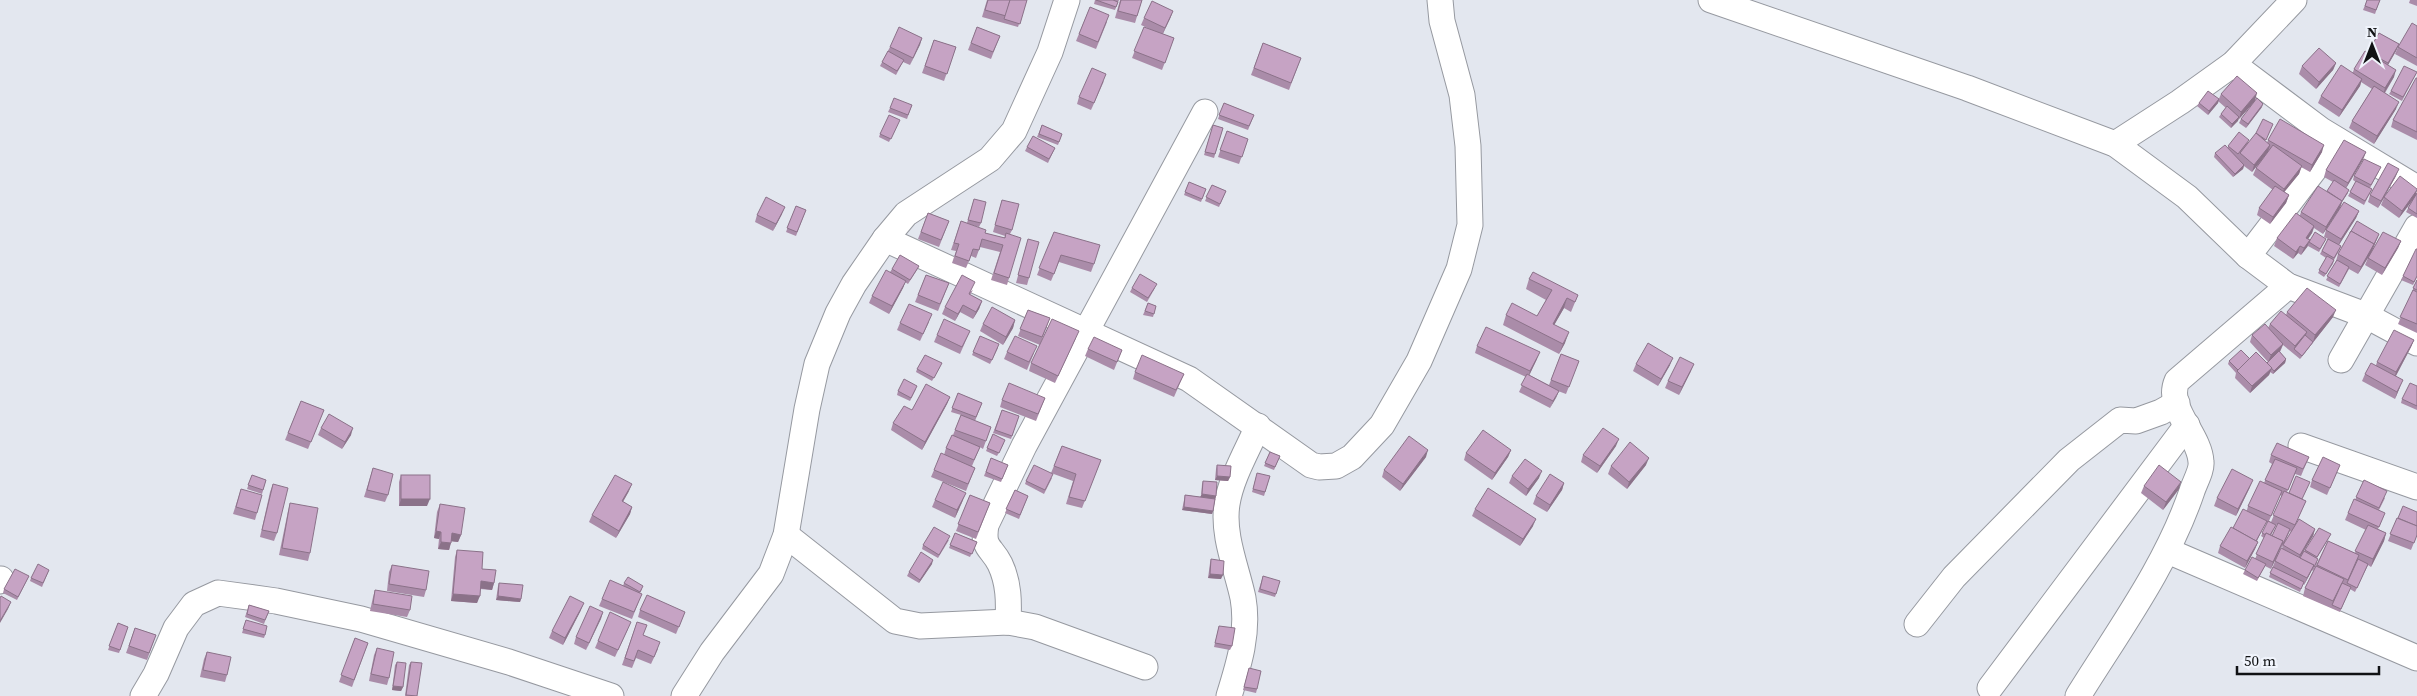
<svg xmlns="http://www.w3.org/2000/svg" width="2417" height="696" font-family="'Source Serif 4',serif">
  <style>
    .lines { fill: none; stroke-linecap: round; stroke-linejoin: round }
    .minor-casing { stroke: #9699a0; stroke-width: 27 }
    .minor { stroke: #fff; stroke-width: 25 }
    .wall { fill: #aa8ca9; fill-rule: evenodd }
    .shaded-wall { fill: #8b7289 }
    .building { fill: #c6a3c4; stroke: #8b7289 }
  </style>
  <rect width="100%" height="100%" fill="#e3e7ef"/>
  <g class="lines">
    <g class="minor-casing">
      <g id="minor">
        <polyline points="1711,0 1967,88 2115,144 2187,197 2248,256 2288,286 2365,315 2417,343"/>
        <polyline points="2233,64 2321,130 2417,188"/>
        <polyline points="2115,144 2180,102 2233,64 2294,0"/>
        <polyline points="885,239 1189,379 1311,465 1319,467 1336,466 1352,457 1382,425 1419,361 1459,269 1470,225 1468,146 1462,95 1442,21 1440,0"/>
        <polyline points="2248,256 2337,140"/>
        <polyline points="2341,360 2417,227"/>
        <polyline points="2301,446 2417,487"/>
        <polyline points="786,535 895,621 920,626 1008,622 1035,627 1145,667"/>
        <polyline points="2168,551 2417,658"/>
        <polyline points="0,581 1,579"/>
        <path d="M 1008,622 C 1009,602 1009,583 1000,564 C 991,546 982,549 986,525 L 1024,446 L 1205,112"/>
        <polyline points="1917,624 1954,577 2069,460 2120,420 2136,421 2161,412 2177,403"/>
        <polyline points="1990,688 2187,425"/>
        <polyline points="143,696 156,674 176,628 194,604 218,593 276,601 361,619 509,662 611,696"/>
        <polyline points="684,696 712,652 771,574 786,535 807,409 817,364 838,313 854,284 885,239 906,214 990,159 1014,131 1050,52 1067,0"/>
        <path d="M 1229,696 C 1239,664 1249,632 1243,598 C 1237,569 1222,535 1227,504 C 1231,478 1247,451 1258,426"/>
        <path d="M 2078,696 C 2119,630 2167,565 2192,491 C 2195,482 2202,470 2201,462 C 2200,435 2165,408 2177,381 L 2288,286"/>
      </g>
    </g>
    <use href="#minor" class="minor"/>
  </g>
  <g class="wall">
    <polygon points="987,0 1027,0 1018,27 982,17"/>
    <polygon points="1095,0 1119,0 1115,10 1094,4"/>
    <polygon points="1120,0 1142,0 1135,23 1115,18"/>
    <polygon points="2367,0 2380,0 2375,14 2363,10"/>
    <polygon points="2410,0 2417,0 2417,6 2409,3"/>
    <polygon points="1090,7 1107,22 1096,49 1076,41"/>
    <polygon points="1173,11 1163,34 1174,38 1162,70 1132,58 1144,27 1152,30 1141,25 1144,18"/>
    <polygon points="2417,26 2417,66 2395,54 2398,47"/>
    <polygon points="977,27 1000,36 991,59 968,50"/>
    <polygon points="2379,33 2399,44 2396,51 2388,65 2394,77 2385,93 2396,109 2374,144 2349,128 2352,121 2372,89 2361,82 2360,86 2339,117 2318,103 2321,96 2353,72 2354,69 2368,53"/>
    <polygon points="922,38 910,65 903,62 896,75 880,66 890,47"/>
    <polygon points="934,40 956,47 944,81 922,73"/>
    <polygon points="1263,43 1301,58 1289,90 1251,75"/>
    <polygon points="2336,63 2333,70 2316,89 2299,74 2302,66"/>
    <polygon points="2417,72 2402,101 2389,94 2391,91"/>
    <polygon points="2417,78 2417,140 2391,127 2393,120"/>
    <polygon points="1104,81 1091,110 1077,104 1079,97"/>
    <polygon points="2221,94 2255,101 2231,128 2219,117 2221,114 2226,108 2218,101"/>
    <polygon points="2219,99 2218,103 2208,115 2197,106 2199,103"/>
    <polygon points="1224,103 1254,115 1248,130 1218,119"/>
    <polygon points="912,105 907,119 888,112 890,108"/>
    <polygon points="2262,107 2246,128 2239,123 2241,119"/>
    <polygon points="898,124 889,142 879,137 880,134"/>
    <polygon points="2273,124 2265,141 2267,143 2268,140 2322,152 2310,172 2301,167 2299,174 2284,192 2289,195 2286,203 2270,224 2257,215 2259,208 2273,190 2253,175 2256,168 2260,162 2252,172 2244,166 2243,169 2233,177 2214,157 2215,153 2228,148 2228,146 2249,142"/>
    <polygon points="1042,125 1062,134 1058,145 1037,137"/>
    <polygon points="1213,125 1223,128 1214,158 1204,155"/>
    <polygon points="1227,131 1248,139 1239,164 1218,157"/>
    <polygon points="1027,147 1055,148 1048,163 1025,151"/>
    <polygon points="2366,152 2346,188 2348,193 2342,202 2340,208 2323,234 2314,228 2312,233 2308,239 2310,240 2326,239 2319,252 2308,246 2301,255 2298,253 2293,259 2274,246 2277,238 2300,215 2301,212 2327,192 2333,182 2324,177 2326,170"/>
    <polygon points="2379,171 2370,188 2372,189 2364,205 2348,196 2356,182 2353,180 2354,176"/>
    <polygon points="2396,176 2384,197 2417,189 2416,195 2417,193 2417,218 2406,212 2413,199 2399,218 2381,205 2384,198 2378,208 2368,202 2370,195"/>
    <polygon points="1189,182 1206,189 1201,202 1184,195"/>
    <polygon points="1212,185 1226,191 1219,207 1205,201"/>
    <polygon points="974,199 981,223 979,227 968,224 985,233 1004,238 1005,236 993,232 1002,200 1012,230 1010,234 1009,278 1007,285 991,280 1000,252 980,247 976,258 971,256 966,268 952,263 956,251 951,250 961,221 967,223"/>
    <polygon points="796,206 806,210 796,236 786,232"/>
    <polygon points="2359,211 2356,218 2339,245 2341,246 2340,249 2334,260 2333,264 2324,277 2318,273 2326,258 2320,254 2328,239 2324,237 2326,230"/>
    <polygon points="928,213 949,221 939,247 918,239"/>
    <polygon points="782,214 773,231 755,222 757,215"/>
    <polygon points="1054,232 1094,264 1091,272 1059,262 1051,281 1037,275"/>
    <polygon points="2379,234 2372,251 2401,241 2398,248 2382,275 2365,265 2368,258 2358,274 2349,269 2339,287 2326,280 2336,261 2338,254"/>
    <polygon points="1028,239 1029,278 1027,285 1016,283"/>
    <polygon points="2417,249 2417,277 2413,285 2401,280"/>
    <polygon points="919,266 917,270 908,284 905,282 903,288 889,314 869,303 872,296 890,272 892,269"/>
    <polygon points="926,275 949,283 938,311 915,302"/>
    <polygon points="1529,279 1578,295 1571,312 1564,308 1554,325 1565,343 1559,354 1503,325 1506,315 1537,316 1546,300 1526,289"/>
    <polygon points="2417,280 2417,333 2398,324"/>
    <polygon points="1132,288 1155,288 1147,302 1130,292"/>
    <polygon points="973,290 970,295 982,301 979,309 973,319 960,312 955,321 942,314 945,307"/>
    <polygon points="1148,303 1156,306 1153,317 1143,315"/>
    <polygon points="1028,310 1050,318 1040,345 1018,336"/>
    <polygon points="2287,312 2333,317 2300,359 2283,345 2280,352 2286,359 2285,363 2273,374 2270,372 2269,375 2250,393 2235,378 2236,373 2228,364 2229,361 2250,359 2267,363 2268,362 2250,342 2252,335 2268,328 2270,324 2286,315"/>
    <polygon points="1015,320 1013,328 1003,345 980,331 983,324"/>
    <polygon points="929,322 920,341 897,330 900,323"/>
    <polygon points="970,331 960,354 934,342 937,335"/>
    <polygon points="980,336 998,348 990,364 972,355"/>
    <polygon points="1076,338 1055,383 1029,371 1031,363"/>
    <polygon points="2414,340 2411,347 2396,376 2400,387 2395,399 2362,381 2365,374 2376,365 2377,362"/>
    <polygon points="1477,346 1537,359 1529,375 1549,385 1561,354 1579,361 1566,394 1558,391 1550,408 1519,392 1526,377 1475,353"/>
    <polygon points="1088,349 1122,350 1114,370 1085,356"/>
    <polygon points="1007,352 1034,353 1027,370 1004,359"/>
    <polygon points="1636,364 1670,365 1658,386 1633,371"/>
    <polygon points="940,367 932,381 916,372 917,369"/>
    <polygon points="1691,371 1679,395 1665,388 1668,381"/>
    <polygon points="1135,372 1184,374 1174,397 1133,379"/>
    <polygon points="2417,386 2417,410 2401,403 2402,399"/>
    <polygon points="916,389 910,401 897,395 898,391"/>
    <polygon points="958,393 982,403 975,421 991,427 983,449 980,447 972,466 975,468 966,491 931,477 934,470 944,455 946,448 953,435 961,415 951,412"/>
    <polygon points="950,397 947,404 922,450 891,430 893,423"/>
    <polygon points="1045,398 1036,421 1000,407 1002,400"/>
    <polygon points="301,401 324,410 308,449 285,440"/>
    <polygon points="1002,410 1019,416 1011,439 993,433"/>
    <polygon points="321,428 351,435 342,449 318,435"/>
    <polygon points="993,434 1004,443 997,456 986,451"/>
    <polygon points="1062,446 1101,460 1082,508 1066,504 1073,481 1051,473"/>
    <polygon points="1616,446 1597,473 1581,462 1583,455"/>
    <polygon points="1511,450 1508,457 1492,480 1464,460 1466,453"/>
    <polygon points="1270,452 1280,456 1274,470 1264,466"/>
    <path d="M 2271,455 L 2309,457 L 2301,476 L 2295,474 L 2287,492 L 2306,501 L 2295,525 L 2315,529 L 2313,536 L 2300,557 L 2300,558 L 2305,550 L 2329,538 L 2317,558 L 2317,563 L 2313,571 L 2312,570 L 2304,585 L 2303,584 L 2300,592 L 2269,577 L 2275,561 L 2291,532 L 2290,531 L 2282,548 L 2281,547 L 2271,569 L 2265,566 L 2257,581 L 2243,574 L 2245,570 L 2255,559 L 2264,538 L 2261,536 L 2268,523 L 2266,522 L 2257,541 L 2258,542 L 2255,549 L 2245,568 L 2218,553 L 2220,546 L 2233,528 L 2247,510 L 2248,506 L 2264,483 L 2272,464 L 2269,462 ZM 2280,495 L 2282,496 L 2271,522 L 2269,521 ZM 2274,524 L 2277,525 L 2272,536 L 2271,536 L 2276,525 Z"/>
    <polygon points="1426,457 1400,491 1382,477 1384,470"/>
    <polygon points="991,458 1008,465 1001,482 984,476"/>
    <polygon points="1217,465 1230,477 1228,481 1215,480 1216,469"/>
    <polygon points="1646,465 1627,489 1608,474 1611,466"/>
    <polygon points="373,468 388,495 385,502 364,497"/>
    <polygon points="2337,472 2327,495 2310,487 2312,480"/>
    <polygon points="252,475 266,480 262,494 247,489"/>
    <polygon points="401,475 427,506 399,506 399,482"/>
    <polygon points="1270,476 1264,496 1252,492 1256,477"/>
    <polygon points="1512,476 1539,478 1526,496 1509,483"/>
    <polygon points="1052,478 1044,494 1025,484 1026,481"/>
    <polygon points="2364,480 2385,498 2379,510 2382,520 2378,529 2386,533 2384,541 2371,567 2368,565 2355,592 2350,589 2340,612 2303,596 2305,588 2328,541 2355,553 2366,530 2345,520 2348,513 2355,500"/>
    <polygon points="1203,481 1216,496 1212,514 1182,510 1185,495 1201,497 1202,484"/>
    <polygon points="1564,483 1562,490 1547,512 1533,504 1536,496"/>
    <polygon points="273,484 277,533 274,541 260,537 270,492"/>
    <polygon points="2144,486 2179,489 2163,510 2141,493"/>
    <polygon points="2250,487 2236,516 2214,506 2217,498"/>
    <polygon points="241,489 257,513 255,520 233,514"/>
    <polygon points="1015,490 1028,496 1019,519 1005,513"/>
    <polygon points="629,491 623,502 632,507 630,514 616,538 589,522 592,515"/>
    <polygon points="970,495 990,503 976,539 956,531"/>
    <polygon points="935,500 963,500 955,518 932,507"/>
    <polygon points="290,503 310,553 308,561 279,555 288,511"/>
    <polygon points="440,504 461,535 458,542 451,541 449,550 438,549 439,539 434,538 437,512"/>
    <polygon points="1475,509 1533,526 1520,546 1472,516"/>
    <polygon points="2397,518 2417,535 2411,550 2388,541"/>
    <polygon points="955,533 977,542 970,557 949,548"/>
    <polygon points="949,540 938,558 922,549 923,545"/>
    <polygon points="457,550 482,569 494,583 492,590 480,589 477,603 451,601 455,557"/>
    <polygon points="1211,559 1221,579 1208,578 1210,563"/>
    <polygon points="932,564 919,583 907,576 909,572"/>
    <polygon points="392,565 426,590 424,597 387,591 389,572"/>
    <polygon points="49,570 42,587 30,581 31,578"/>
    <polygon points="29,576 17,600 3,593 4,589"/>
    <polygon points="1263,576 1276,594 1275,597 1258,592"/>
    <polygon points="499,583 521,599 520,602 496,600 498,586"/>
    <polygon points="624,583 642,589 640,593 639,601 632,619 599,606 602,599 623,586"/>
    <polygon points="375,590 410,610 407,617 370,611 373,597"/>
    <polygon points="249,605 269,611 264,624 245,617"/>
    <polygon points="581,610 563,645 549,638 552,631"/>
    <polygon points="640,610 685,612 676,634 638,617"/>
    <polygon points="603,612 586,650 574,644 576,637"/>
    <polygon points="246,620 265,635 264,638 242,633"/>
    <polygon points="637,622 643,635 658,649 651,664 636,658 632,668 622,665"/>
    <polygon points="118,623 128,627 119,653 108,650"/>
    <polygon points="1219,626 1232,646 1230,650 1214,647"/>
    <polygon points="135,628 156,635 147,660 126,653"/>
    <polygon points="628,629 615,657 595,648 598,641"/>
    <polygon points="355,638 368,643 352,687 339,682"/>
    <polygon points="377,648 389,678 387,685 369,681 374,655"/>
    <polygon points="207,652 227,675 225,682 200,677 204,659"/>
    <polygon points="397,662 403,687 401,691 392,690 395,665"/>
    <polygon points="411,662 417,696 405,696 409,665"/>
    <polygon points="1249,668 1257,689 1256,693 1243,690"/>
  </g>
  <g class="shaded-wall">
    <polygon points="1173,11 1170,19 1162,35 1165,28"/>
    <polygon points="922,38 920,45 910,65 913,58"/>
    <polygon points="2399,44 2396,51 2385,70 2388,63"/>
    <polygon points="2336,63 2333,70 2316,89 2319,82"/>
    <polygon points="2396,70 2394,77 2383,95 2385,88"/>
    <polygon points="2362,79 2360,86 2339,117 2342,110"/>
    <polygon points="2257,93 2255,101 2239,119 2241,112"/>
    <polygon points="2219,99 2218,103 2208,115 2209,111"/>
    <polygon points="2399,102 2396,109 2374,144 2377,136"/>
    <polygon points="2263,104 2262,107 2246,128 2248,124"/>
    <polygon points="2239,117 2238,121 2231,128 2232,124"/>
    <polygon points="2270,145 2268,152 2252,172 2254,165"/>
    <polygon points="2324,145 2322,152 2310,172 2312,165"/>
    <polygon points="2366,152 2363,160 2345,190 2348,183"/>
    <polygon points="2244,165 2243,169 2233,177 2235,174"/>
    <polygon points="2302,166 2299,174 2281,196 2284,189"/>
    <polygon points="2399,169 2396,176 2378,208 2381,201"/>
    <polygon points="2349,190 2342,202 2340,208 2323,234 2326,227"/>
    <polygon points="2417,190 2415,197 2399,218 2402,211"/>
    <polygon points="2289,195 2286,203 2270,224 2273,217"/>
    <polygon points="785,207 782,214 773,231 776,224"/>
    <polygon points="2359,211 2356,218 2338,246 2341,239"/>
    <polygon points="2314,226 2312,233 2304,245 2306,238"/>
    <polygon points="2379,234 2372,251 2358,274 2361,267"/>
    <polygon points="2310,240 2307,247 2301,255 2304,248"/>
    <polygon points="2401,241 2398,248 2382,275 2385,268"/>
    <polygon points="2300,246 2298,253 2293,259 2296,252"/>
    <polygon points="906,281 903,288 889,314 892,306"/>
    <polygon points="1567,298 1564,308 1549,334 1553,324"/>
    <polygon points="982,301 979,309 973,319 976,312"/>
    <polygon points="963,305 960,312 955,321 958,314"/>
    <polygon points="2336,310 2333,317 2300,359 2302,356 2313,342 2315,335"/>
    <polygon points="1015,320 1013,328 1003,345 1006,337"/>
    <polygon points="1569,332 1565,343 1559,354 1563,344"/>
    <polygon points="2307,332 2304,339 2294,349 2295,346"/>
    <polygon points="2414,340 2411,347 2394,379 2396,372"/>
    <polygon points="2283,344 2280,351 2268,362 2271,355"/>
    <polygon points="1540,352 1537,359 1528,378 1530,371"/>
    <polygon points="1673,358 1670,365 1658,386 1661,379"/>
    <polygon points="2286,359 2285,363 2273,374 2274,371"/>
    <polygon points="1694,364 1691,371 1679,395 1682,387"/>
    <polygon points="2272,368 2269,375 2250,393 2252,386"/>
    <polygon points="2403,380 2400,387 2395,399 2397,392"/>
    <polygon points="1559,391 1556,398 1550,408 1553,401"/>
    <polygon points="950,397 947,404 922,450 925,442"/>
    <polygon points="353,428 351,435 342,449 345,442"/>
    <polygon points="1619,439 1616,446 1597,473 1600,466"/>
    <polygon points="1428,450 1426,457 1400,491 1403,484"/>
    <polygon points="1511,450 1508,457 1492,480 1495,473"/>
    <polygon points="1649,458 1646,465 1627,489 1629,482"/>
    <polygon points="1542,471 1539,478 1526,496 1528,489"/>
    <polygon points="1217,476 1230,477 1228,481 1215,480"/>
    <polygon points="2253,480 2250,487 2236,516 2238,509"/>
    <polygon points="2181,482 2179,489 2163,510 2166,502"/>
    <polygon points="1564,483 1562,490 1547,512 1550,505"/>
    <polygon points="632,484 629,491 619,508 622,501"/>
    <polygon points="966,493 963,500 955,518 957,510"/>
    <polygon points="1202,494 1216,496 1215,499 1200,497"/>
    <polygon points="401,499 430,499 427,506 399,506"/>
    <polygon points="632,507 630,514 616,538 619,531"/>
    <polygon points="1184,507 1213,511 1212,514 1182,510"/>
    <polygon points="1536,519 1533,526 1520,546 1523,539"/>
    <polygon points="2315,529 2313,536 2297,562 2300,555"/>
    <polygon points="436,531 441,532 439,539 434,538"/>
    <polygon points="452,533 461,535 458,542 449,541"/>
    <polygon points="2386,533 2384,541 2371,567 2373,559"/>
    <polygon points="2283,541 2280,549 2271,569 2273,562"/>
    <polygon points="441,542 451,543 449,550 438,549"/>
    <polygon points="2258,542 2255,549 2245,568 2247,561"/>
    <polygon points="933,560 932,564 919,583 920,580"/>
    <polygon points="2314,565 2311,572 2304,585 2307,578"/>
    <polygon points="1210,574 1223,575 1221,579 1208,578"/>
    <polygon points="481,581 494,583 492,590 478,588"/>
    <polygon points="453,594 480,596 477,603 451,601"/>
    <polygon points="498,596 521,599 520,602 496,600"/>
    <polygon points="11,602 8,609 0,623 0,621"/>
    <polygon points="584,603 581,610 563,645 565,638"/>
    <polygon points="603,612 601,619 586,650 589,643"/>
    <polygon points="393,686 403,687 401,691 392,690"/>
  </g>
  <g class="building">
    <polygon points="988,0 1010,0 1006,16 985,10"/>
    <polygon points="1010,0 1027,0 1020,24 1004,19"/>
    <polygon points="1096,0 1113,0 1118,2 1116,7"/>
    <polygon points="1121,0 1142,0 1137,16 1118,11"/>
    <polygon points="2367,0 2380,0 2376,10 2365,6"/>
    <polygon points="1152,1 1173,11 1165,28 1144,18"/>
    <polygon points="1090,7 1109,15 1098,42 1079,34"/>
    <polygon points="2412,23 2417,26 2417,58 2398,47"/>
    <polygon points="899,27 922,38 913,58 890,47"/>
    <polygon points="977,27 1000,36 993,52 971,43"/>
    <polygon points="1144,27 1174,38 1165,63 1134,51"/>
    <polygon points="2379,33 2399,44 2388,63 2368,52"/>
    <polygon points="934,40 956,47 947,74 925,66"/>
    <polygon points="1263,43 1301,58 1291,83 1254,68"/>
    <polygon points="2319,48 2336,63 2319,82 2302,66"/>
    <polygon points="888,51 904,60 897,71 882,62"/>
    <polygon points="2365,51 2396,70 2385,88 2354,69"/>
    <polygon points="2341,65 2362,79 2342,110 2321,96"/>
    <polygon points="2404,66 2417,72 2403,97 2391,91"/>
    <polygon points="1092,68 1106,74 1094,103 1079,97"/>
    <polygon points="2237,76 2257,93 2241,112 2221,94"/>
    <polygon points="2416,78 2417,78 2417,132 2393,120"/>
    <polygon points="2374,86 2399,102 2377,136 2352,121"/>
    <polygon points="2208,91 2219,99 2209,111 2199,103"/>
    <polygon points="894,98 912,105 908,115 890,108"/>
    <polygon points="2257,98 2263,104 2248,124 2241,119"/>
    <polygon points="1224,103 1254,115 1249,126 1219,115"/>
    <polygon points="2227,106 2239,117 2232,124 2221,114"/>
    <polygon points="889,115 900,120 891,139 880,134"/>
    <polygon points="2263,119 2273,124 2266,140 2256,133"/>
    <polygon points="2280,119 2324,145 2312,165 2268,140"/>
    <polygon points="1042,125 1062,134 1059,142 1039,134"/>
    <polygon points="1213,125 1223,128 1215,154 1205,152"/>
    <polygon points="1227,131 1248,139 1242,157 1220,150"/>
    <polygon points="2239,132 2249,140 2238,154 2228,146"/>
    <polygon points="2256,133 2270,145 2254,165 2240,153"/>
    <polygon points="1033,136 1055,148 1049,159 1027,147"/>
    <polygon points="2344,140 2366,152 2348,183 2326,170"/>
    <polygon points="2225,145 2244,165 2235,174 2215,153"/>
    <polygon points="2273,145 2302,166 2284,189 2256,168"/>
    <polygon points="2364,159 2381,167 2371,185 2354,176"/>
    <polygon points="2388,163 2399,169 2381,201 2370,195"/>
    <polygon points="2400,176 2417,189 2417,190 2402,211 2384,197"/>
    <polygon points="2334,180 2349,190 2342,201 2327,191"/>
    <polygon points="2356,181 2372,189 2365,201 2350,192"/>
    <polygon points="1189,182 1206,189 1202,199 1185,192"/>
    <polygon points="1212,185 1226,191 1220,204 1206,197"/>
    <polygon points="2275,186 2289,195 2273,217 2259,208"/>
    <polygon points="2318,186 2342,201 2326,227 2301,212"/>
    <polygon points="2417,193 2417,214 2408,208"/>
    <polygon points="766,197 785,207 776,224 757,215"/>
    <polygon points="974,199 986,202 981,223 968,220"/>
    <polygon points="1002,200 1019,204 1012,230 995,225"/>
    <polygon points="2344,202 2359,211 2341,239 2326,230"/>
    <polygon points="796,206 806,210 797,232 787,228"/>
    <polygon points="928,213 949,221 941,240 921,232"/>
    <polygon points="2296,213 2314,226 2306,238 2310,240 2304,248 2300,246 2296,252 2277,238"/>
    <polygon points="961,221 986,230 985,233 1005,238 1006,233 1021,238 1009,278 994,273 1003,245 982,239 979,250 973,249 969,261 955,256 959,244 954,243"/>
    <polygon points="2357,221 2379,234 2374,244 2351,231 2350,233"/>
    <polygon points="2351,231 2374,244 2361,267 2338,254"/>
    <polygon points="1054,232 1100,245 1094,264 1061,255 1054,274 1039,268"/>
    <polygon points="2315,232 2326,239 2320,249 2309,242"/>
    <polygon points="2383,232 2401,241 2385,268 2368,258"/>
    <polygon points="1028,239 1039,242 1029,278 1018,275"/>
    <polygon points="2328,239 2341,246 2334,258 2322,251"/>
    <polygon points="2416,249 2417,249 2417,276 2414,282 2403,276"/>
    <polygon points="900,255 919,266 910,280 892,269"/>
    <polygon points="2327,256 2334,260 2326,274 2319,270"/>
    <polygon points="2337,260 2349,267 2340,284 2327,276"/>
    <polygon points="886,270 906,281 892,306 872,296"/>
    <polygon points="1533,272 1578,295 1575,302 1567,298 1553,324 1569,332 1563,344 1506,315 1512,303 1537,316 1552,290 1529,279"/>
    <polygon points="1140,274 1157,284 1148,298 1132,288"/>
    <polygon points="926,275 949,283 940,304 918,295"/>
    <polygon points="962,275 975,282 969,294 982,301 976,312 963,305 958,314 945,307"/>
    <polygon points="2417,280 2417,290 2413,288"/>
    <polygon points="2307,288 2336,310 2315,335 2287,312"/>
    <polygon points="2413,290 2417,292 2417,324 2400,317"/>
    <polygon points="1148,303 1156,306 1154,314 1145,311"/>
    <polygon points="909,304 932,314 923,334 900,323"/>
    <polygon points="992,307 1015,320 1006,337 983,324"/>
    <polygon points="1028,310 1050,318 1042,337 1020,329"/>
    <polygon points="2281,311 2307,332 2295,346 2270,324"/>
    <polygon points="944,319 970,331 962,347 937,335"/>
    <polygon points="1052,319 1079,331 1058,376 1031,363"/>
    <polygon points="2265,324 2283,344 2271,355 2252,335"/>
    <polygon points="1486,327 1540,352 1530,371 1477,346"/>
    <polygon points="2394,330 2414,340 2396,372 2377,362"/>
    <polygon points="2305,335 2313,342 2302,356 2294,349"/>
    <polygon points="980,336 999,344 992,360 973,352"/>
    <polygon points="1015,336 1037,346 1029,362 1007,352"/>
    <polygon points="1094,337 1122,350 1117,362 1088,349"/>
    <polygon points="1648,343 1673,358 1661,379 1636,364"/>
    <polygon points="2241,350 2250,359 2238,370 2229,361"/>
    <polygon points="2279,351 2286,359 2274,371 2267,363"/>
    <polygon points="2256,352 2272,368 2252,386 2237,371"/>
    <polygon points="1561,354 1579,361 1569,387 1551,380"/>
    <polygon points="925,355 942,363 934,378 917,369"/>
    <polygon points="1142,355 1184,374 1176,390 1135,372"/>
    <polygon points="1680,357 1694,364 1682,387 1668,381"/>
    <polygon points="2371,363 2403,380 2397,392 2365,374"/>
    <polygon points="1527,374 1559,391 1553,401 1521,385"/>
    <polygon points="904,379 917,386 911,398 898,391"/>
    <polygon points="1009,383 1045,398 1038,414 1002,400"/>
    <polygon points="2410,383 2417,386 2417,406 2402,399"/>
    <polygon points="926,384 950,397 925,442 893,423 904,406 912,410"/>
    <polygon points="958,393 982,403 976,417 952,408"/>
    <polygon points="301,401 324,410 311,442 288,433"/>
    <polygon points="1002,410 1019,416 1012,436 995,430"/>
    <polygon points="329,414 353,428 345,442 321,428"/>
    <polygon points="961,415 991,427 986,441 955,430"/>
    <polygon points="1603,428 1619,439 1600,466 1583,455"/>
    <polygon points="1483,430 1511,450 1495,473 1466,453"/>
    <polygon points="993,434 1005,440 999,453 987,448"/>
    <polygon points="952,435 980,447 974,460 946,448"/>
    <polygon points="1409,436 1428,450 1403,484 1384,470"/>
    <polygon points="1630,442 1649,458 1629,482 1611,466"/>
    <polygon points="2277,443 2309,457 2303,469 2271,455"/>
    <polygon points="1062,446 1101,460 1085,501 1069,497 1076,474 1054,466"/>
    <polygon points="1270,452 1280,456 1275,467 1265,463"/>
    <polygon points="941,453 975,468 968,484 934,470"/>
    <polygon points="2323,457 2340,465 2330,488 2312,480"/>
    <polygon points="991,458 1008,465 1002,479 986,472"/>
    <polygon points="1525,459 1542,471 1528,489 1512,476"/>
    <polygon points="2275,459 2297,468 2288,490 2265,480"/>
    <polygon points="1034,465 1053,474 1045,490 1026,481"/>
    <polygon points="1217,465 1231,466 1230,477 1217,476"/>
    <polygon points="2159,465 2181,482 2166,502 2144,486"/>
    <polygon points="373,468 393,474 388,495 367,490"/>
    <polygon points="2232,469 2253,480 2238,509 2217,498"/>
    <polygon points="1257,473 1270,476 1265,492 1253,489"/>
    <polygon points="1550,474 1564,483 1550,505 1536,496"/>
    <polygon points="252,475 266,480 263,490 248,485"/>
    <rect x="401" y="475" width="29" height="24"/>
    <polygon points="615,475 632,484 622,501 632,507 619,531 592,515"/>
    <polygon points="2296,476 2310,482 2302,499 2289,493"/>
    <polygon points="2364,480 2387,491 2379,508 2356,497"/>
    <polygon points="1203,481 1217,482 1216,496 1202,494"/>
    <polygon points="2260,481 2282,491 2271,516 2248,506"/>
    <polygon points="943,482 966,493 957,510 935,500"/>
    <polygon points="273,484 288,488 277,533 262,530"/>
    <polygon points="1488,488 1536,519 1523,539 1475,509"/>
    <polygon points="241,489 262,495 257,513 236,507"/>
    <polygon points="1015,490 1028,496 1020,515 1006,509"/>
    <polygon points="2284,491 2306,501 2295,525 2273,515"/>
    <polygon points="970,495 990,503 978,532 958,524"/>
    <polygon points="1185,495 1215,499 1213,511 1184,507"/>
    <polygon points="2354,499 2385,513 2379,527 2348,513"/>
    <polygon points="290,503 318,508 310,553 282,548"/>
    <polygon points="440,504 465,508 461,535 452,533 451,543 441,542 441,532 436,531"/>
    <polygon points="2403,506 2417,512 2417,526 2398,518"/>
    <polygon points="2243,509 2267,521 2256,541 2233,528"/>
    <polygon points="2397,518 2417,526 2417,535 2414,543 2390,534"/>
    <polygon points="2299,519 2315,529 2300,555 2283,545"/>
    <polygon points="2268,521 2276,525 2270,535 2266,533 2266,535 2262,533"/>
    <polygon points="2278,523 2290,529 2283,544 2282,544 2283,541 2272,536"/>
    <polygon points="2368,525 2386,533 2373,559 2355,551"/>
    <polygon points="934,527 950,536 939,555 923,545"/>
    <polygon points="2231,527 2258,542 2247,561 2220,546"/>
    <polygon points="2319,528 2331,534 2317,557 2305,550"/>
    <polygon points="955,533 977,542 972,554 950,545"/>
    <polygon points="2266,533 2283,541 2273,562 2256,554"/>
    <polygon points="2328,541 2359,555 2348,580 2317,565"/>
    <polygon points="2281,548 2314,565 2307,578 2275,561"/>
    <polygon points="457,550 483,552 482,569 496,570 494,583 481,581 480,596 453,594"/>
    <polygon points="2304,551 2318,559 2314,567 2313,566 2314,565 2300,558"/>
    <polygon points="921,552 933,560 920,580 909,572"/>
    <polygon points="2252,557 2266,564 2258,578 2245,570"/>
    <polygon points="1211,559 1224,561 1223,575 1210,574"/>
    <polygon points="2358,559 2368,564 2357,588 2347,583"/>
    <polygon points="38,564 49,570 43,583 31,578"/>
    <polygon points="392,565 429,571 426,590 389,584"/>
    <polygon points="2316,566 2344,579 2333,601 2305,588"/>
    <polygon points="2273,567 2304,582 2301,589 2270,573"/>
    <polygon points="15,569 29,576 18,597 4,589"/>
    <polygon points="1263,576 1280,581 1276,594 1260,589"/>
    <polygon points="628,577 643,586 640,592 624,583"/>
    <polygon points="610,580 642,594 634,612 602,599"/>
    <polygon points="499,583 523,585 521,599 498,596"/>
    <polygon points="2342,583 2351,587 2341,609 2332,605"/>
    <polygon points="375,590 412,596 410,610 373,604"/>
    <polygon points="647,595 685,612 679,627 640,610"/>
    <polygon points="1,596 11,602 0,621 0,598"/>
    <polygon points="570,596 584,603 565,638 552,631"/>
    <polygon points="249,605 269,611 265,620 247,614"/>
    <polygon points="590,606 603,612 589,643 576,637"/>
    <polygon points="610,612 631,622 618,650 598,641"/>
    <polygon points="246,620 267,626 265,635 243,629"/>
    <polygon points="637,622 647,625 643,635 660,642 654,657 638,650 634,661 625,658"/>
    <polygon points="118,623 128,627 120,650 109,646"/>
    <polygon points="1219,626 1235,628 1232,646 1215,643"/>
    <polygon points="135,628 156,635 149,653 129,646"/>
    <polygon points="355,638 368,643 354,680 341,675"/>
    <polygon points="377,648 394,652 389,678 371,674"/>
    <polygon points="207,652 231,657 227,675 203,670"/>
    <polygon points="397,662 406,663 403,687 393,686"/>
    <polygon points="411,662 422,663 417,696 406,695"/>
    <polygon points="1249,668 1261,671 1257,689 1244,687"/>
  </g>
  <g transform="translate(2372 45)" stroke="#f0f4fc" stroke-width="4" paint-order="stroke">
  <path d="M0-4L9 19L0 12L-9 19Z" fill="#101214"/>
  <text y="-8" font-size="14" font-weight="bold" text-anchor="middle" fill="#101214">N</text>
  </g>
  <path d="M2237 666v8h142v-8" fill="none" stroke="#101214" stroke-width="2.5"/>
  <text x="2244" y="666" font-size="15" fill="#101214" stroke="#f0f4fc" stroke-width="4" paint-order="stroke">50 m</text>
</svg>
